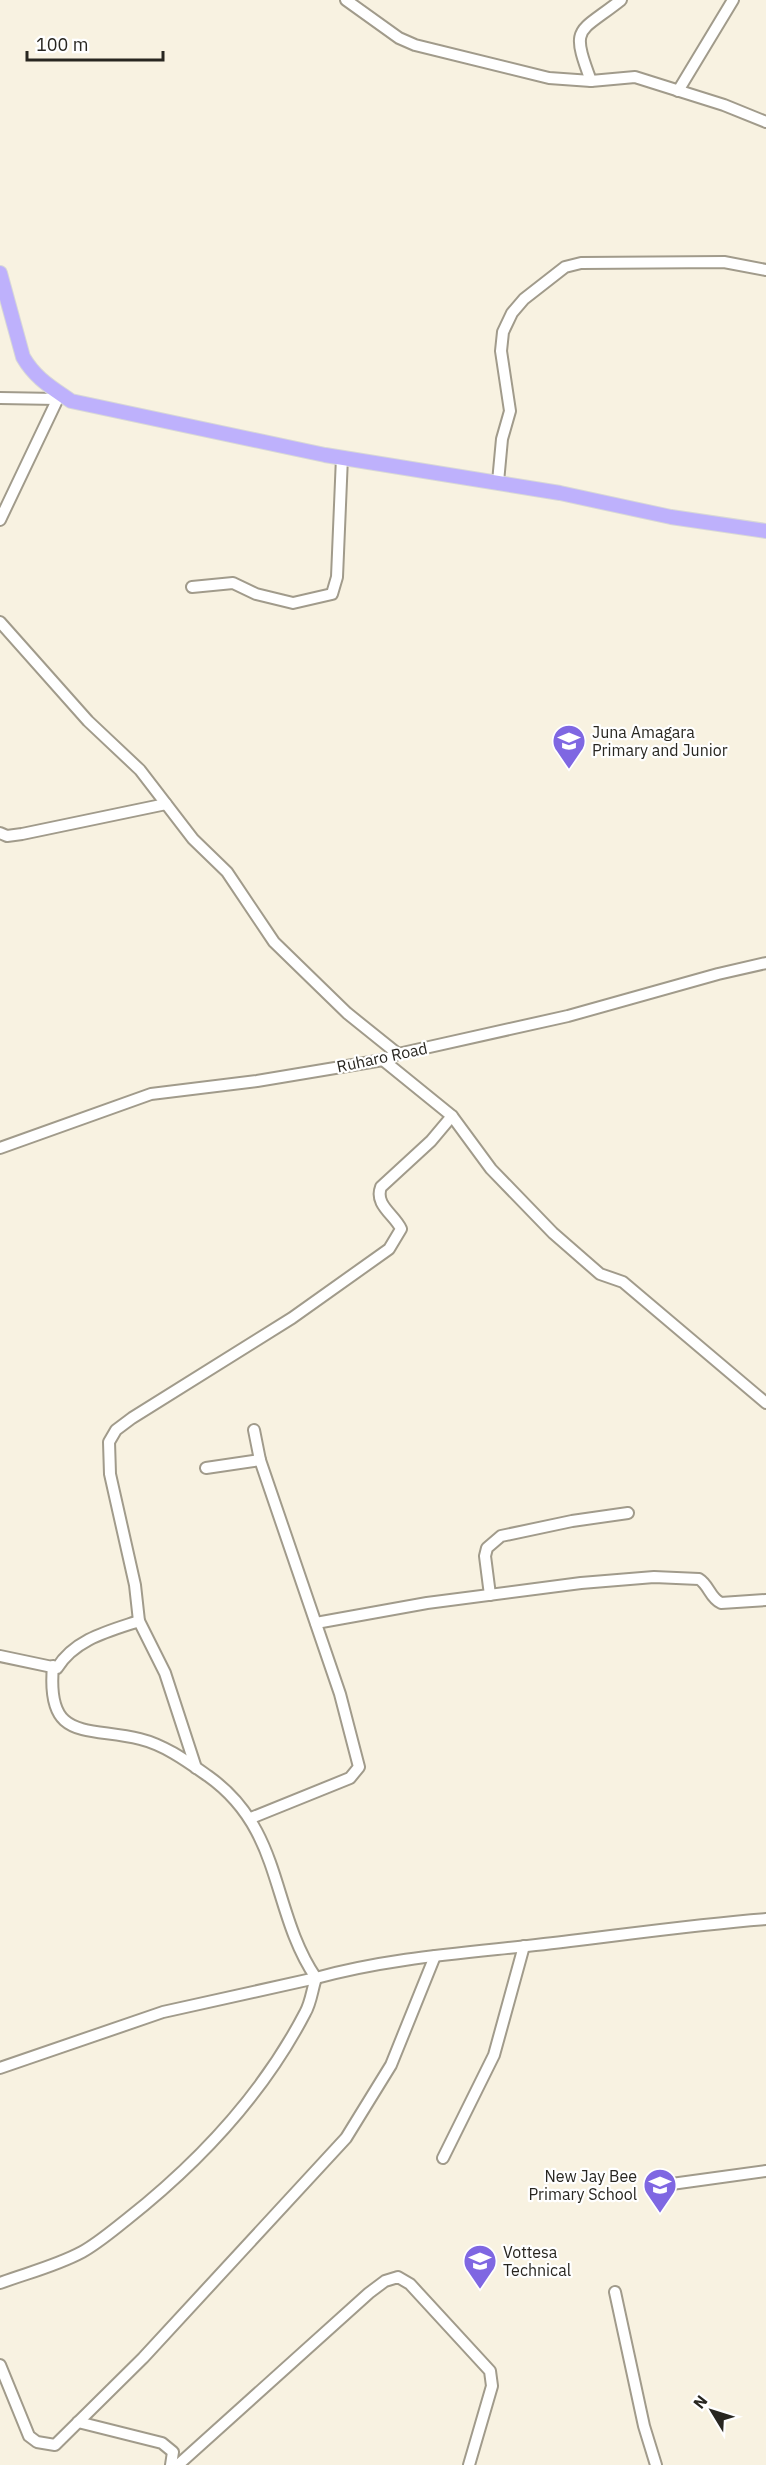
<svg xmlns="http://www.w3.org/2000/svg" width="766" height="2465" font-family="'IBM Plex Sans',sans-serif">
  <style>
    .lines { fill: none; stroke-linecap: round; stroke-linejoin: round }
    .minor-casing { stroke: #a19b8b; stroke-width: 14 }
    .major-casing { stroke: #d8d8d7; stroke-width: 16 }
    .minor { stroke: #fff; stroke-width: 10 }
    .major { stroke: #beb1fc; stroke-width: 14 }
    .labels { text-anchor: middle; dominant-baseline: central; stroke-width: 4.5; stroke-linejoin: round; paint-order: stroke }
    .poi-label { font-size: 16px; fill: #282620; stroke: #fff; text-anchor: start }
    .street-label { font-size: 16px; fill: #282620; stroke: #fff }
  </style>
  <rect width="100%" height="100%" fill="#f8f2e1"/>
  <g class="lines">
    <g class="minor-casing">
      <g id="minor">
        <polyline points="346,0 399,38 415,45 549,78 591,81 635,77 724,105 766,122"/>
        <path d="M 591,81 C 570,25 578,34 621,0"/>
        <polyline points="678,91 733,0"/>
        <polyline points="0,398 57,399"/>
        <polyline points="498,482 502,439 510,411 501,351 503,332 512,313 524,299 565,267 581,263 724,262 766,270"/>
        <polyline points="0,520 60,394"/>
        <polyline points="192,587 233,583 256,594 293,603 332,594 337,577 342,457"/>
        <polyline points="0,622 88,721 140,770 193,839 227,872 274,942 347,1013 398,1054"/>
        <polyline points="0,833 7,836 22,834 166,804"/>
        <polyline points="383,1060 452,1116 491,1169 553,1233 600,1274 623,1282 766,1403"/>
        <polyline points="0,1148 151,1094 257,1081 383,1060 398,1054 568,1016 718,974 766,963"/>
        <polyline points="206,1468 260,1460"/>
        <polyline points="490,1595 485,1556 487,1548 501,1536 572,1521 628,1513"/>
        <path d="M 316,1623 L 427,1603 L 581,1583 L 654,1577 L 699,1579 C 709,1585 710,1598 721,1603 L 766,1600"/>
        <path d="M 0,1656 L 57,1668 C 75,1639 109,1631 139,1621"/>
        <path d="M 53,1666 C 46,1742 86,1726 140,1739 C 165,1745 188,1762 208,1776 C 284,1830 270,1910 316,1978 C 399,1955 485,1952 570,1941 C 636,1933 700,1924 766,1919"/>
        <path d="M 196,1768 L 165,1673 L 139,1621 L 135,1585 L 110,1474 L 109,1442 L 116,1430 L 132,1418 L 292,1318 L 389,1249 L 401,1229 C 395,1215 374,1205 381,1187 L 431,1141 L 452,1116"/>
        <polyline points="251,1818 350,1778 359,1767 340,1694 260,1460 254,1430"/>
        <polyline points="0,2068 163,2012 316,1978"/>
        <polyline points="443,2158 494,2055 524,1946"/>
        <polyline points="657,2186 766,2171"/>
        <path d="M 0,2283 C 27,2273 56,2266 82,2252 C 98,2243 112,2231 126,2220 C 197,2164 263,2094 305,2013 C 311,2003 312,1990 316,1978"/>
        <polyline points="615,2292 644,2426 656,2465"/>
        <polyline points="0,2365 29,2436 37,2442 55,2445 143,2358 346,2138 391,2065 435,1956"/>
        <polyline points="78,2422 162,2443 173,2452 171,2465"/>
        <polyline points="178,2465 369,2293 385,2281 398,2277 410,2284 490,2371 492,2386 469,2465"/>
      </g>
    </g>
    <g class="major-casing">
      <path id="major" d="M 0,273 L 23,357 C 35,378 51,387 71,401 L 325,455 L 560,493 L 671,517 L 766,531"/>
    </g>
    <use href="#minor" class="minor"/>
    <use href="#major" class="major"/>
  </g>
  <defs>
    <g id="school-pin" transform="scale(1.725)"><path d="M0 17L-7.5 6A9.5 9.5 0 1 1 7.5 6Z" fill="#7f67e2" stroke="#fff"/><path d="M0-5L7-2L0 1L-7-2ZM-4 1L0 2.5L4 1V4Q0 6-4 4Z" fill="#fff"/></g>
  </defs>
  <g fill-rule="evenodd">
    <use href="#school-pin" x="569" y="741"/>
    <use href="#school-pin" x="660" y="2185"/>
    <use href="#school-pin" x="480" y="2261"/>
  </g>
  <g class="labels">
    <g class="poi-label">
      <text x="592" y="732">Juna Amagara<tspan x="592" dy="18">Primary and Junior</tspan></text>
      <text x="637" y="2176" text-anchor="end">New Jay Bee<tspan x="637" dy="18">Primary School</tspan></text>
      <text x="503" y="2252">Vottesa<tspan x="503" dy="18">Technical</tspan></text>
    </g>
    <g class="street-label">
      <text transform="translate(382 1057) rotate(-12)">Ruharo Road</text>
    </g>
  </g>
  <g transform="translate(712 2411) rotate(308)" stroke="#ffffff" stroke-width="4.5" paint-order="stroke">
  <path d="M0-4.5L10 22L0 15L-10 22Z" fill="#282620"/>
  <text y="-9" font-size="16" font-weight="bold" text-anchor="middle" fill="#282620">N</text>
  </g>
  <path d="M27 51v9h136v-9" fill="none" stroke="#282620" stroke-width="3"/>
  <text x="36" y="51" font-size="18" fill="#282620" stroke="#ffffff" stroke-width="4.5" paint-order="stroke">100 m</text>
</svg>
